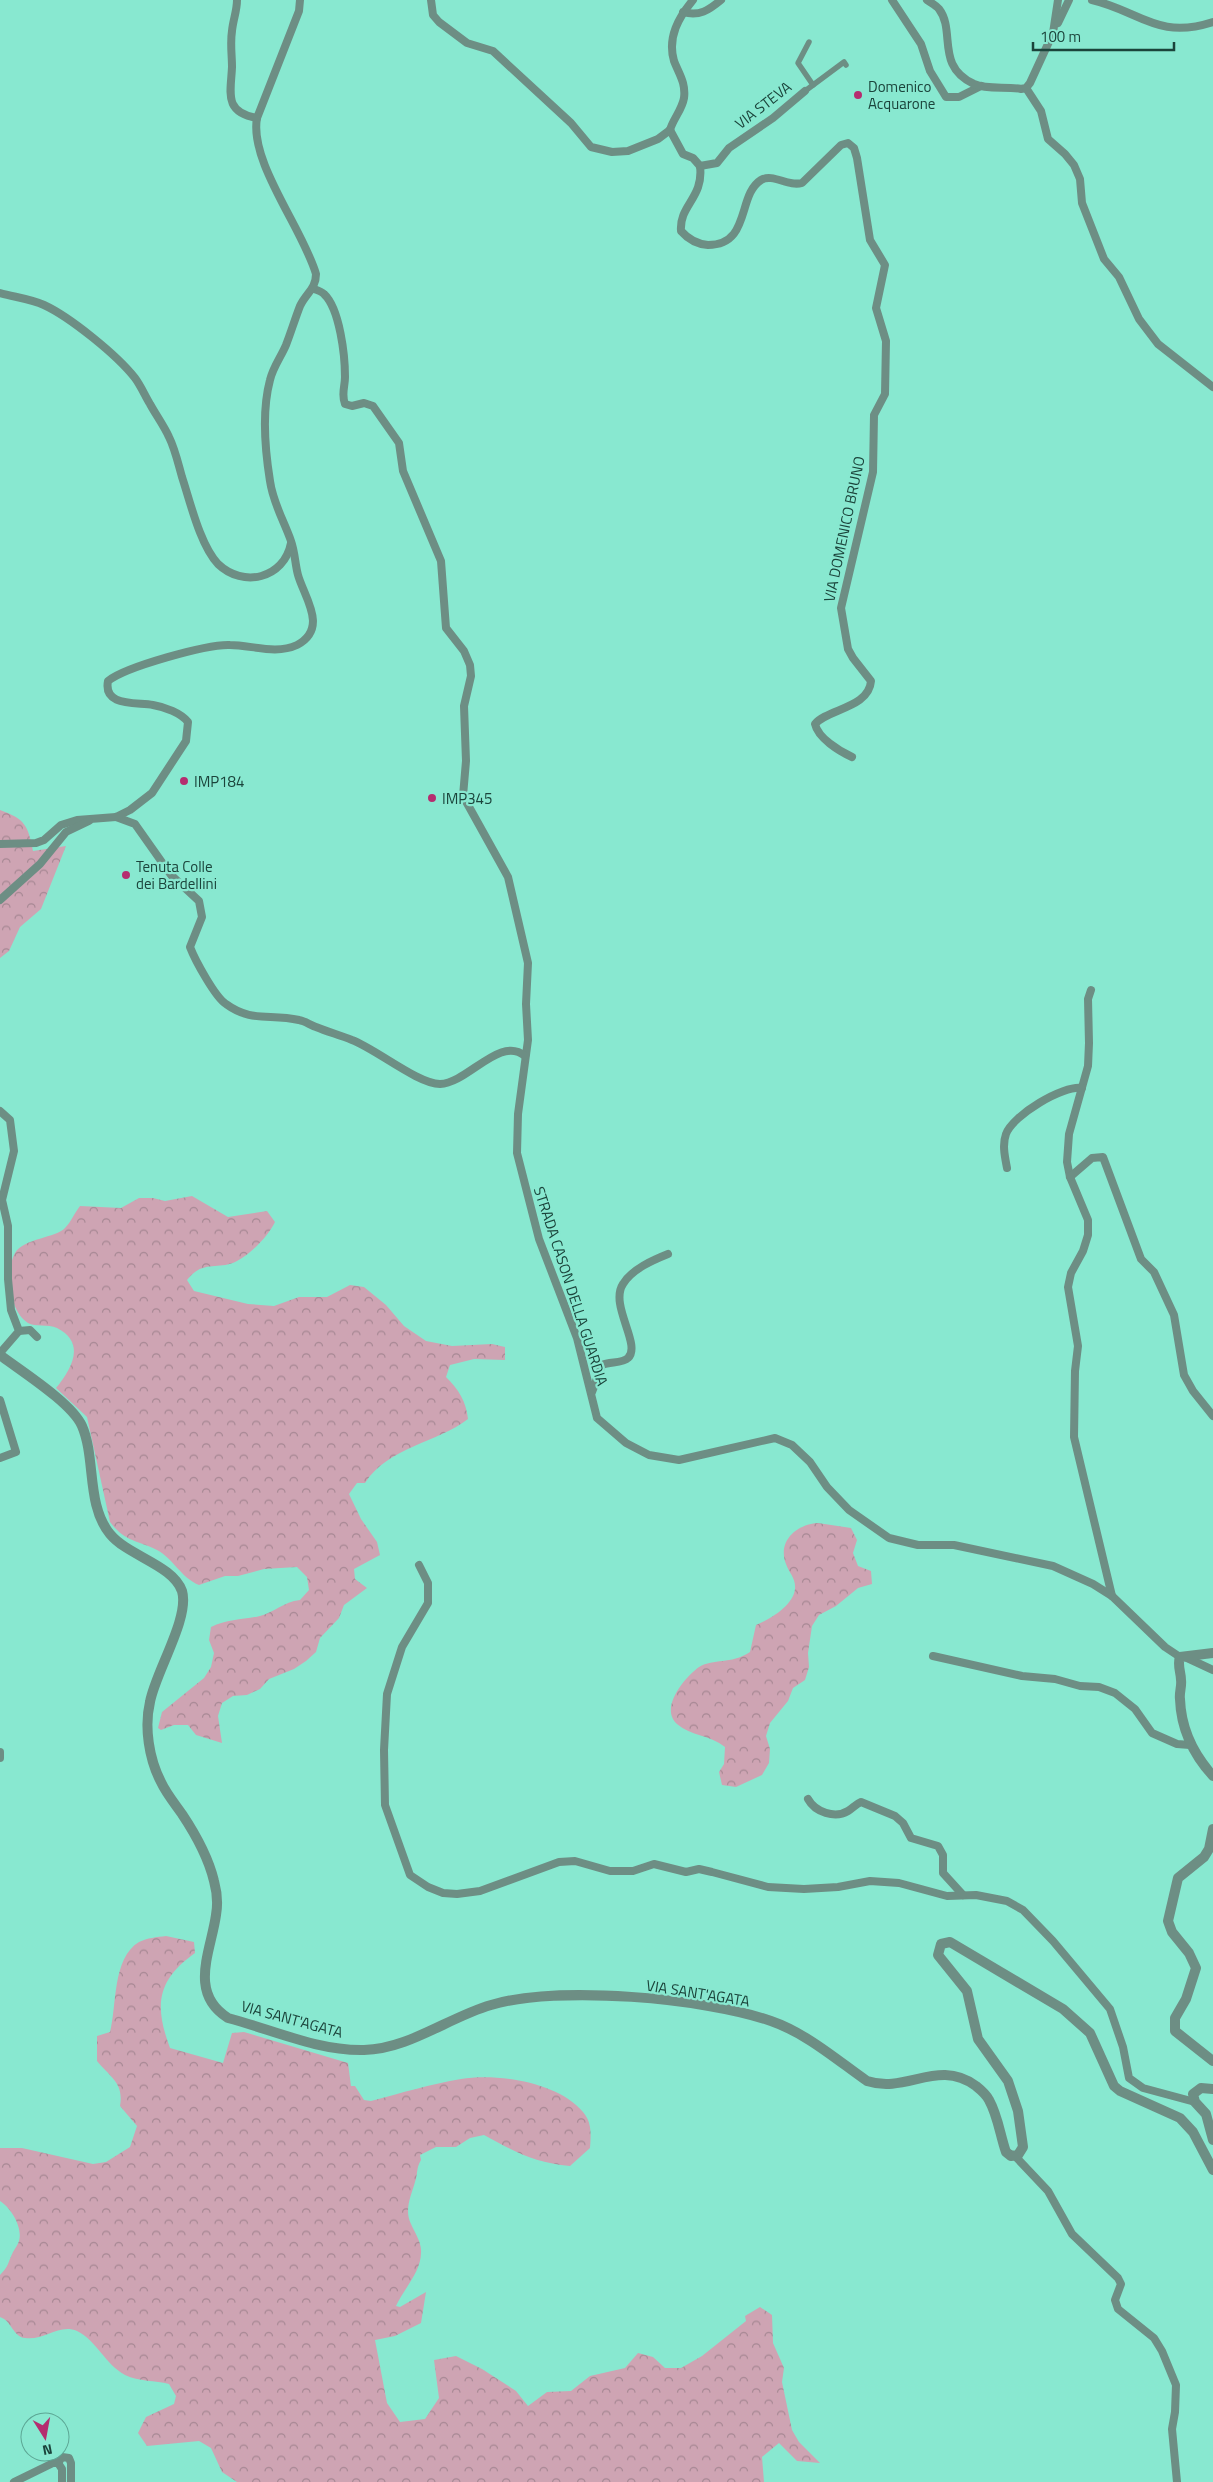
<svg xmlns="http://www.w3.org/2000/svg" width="1213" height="2482" font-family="'Titillium Web',sans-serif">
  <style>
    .forest { fill: url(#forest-crowns) }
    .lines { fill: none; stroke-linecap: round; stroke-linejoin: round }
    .pedestrian { stroke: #6d8e84; stroke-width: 5.5 }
    .minor { stroke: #6d8e84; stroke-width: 8 }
    .tertiary { stroke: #6d8e84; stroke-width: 10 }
    .poi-dot { fill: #b52d6f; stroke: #88e8d0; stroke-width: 2 }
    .labels { text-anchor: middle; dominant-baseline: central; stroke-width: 4.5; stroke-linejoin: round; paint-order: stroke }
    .poi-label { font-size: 15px; fill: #1b443b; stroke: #88e8d0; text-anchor: start }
    .street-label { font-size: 15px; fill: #1b443b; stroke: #88e8d0 }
  </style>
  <defs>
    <pattern id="forest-crowns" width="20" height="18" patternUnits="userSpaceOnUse" patternTransform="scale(1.25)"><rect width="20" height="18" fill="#cea4b3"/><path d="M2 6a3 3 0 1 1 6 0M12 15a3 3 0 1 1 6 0" fill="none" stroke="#a68793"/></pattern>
  </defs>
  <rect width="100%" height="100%" fill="#88e8d0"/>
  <g class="forest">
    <path d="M 0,810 C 25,819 28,825 33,851 L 66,846 L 41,909 L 20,927 L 9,951 L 0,958 Z"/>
    <path d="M 192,1196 L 228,1217 L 267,1211 L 275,1222 C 269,1235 251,1254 237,1261 C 218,1271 203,1259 187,1280 L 194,1291 L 248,1304 L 274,1306 L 299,1297 L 327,1297 L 350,1285 L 364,1287 L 386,1305 L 404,1326 L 426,1341 L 452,1346 L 492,1344 L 505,1347 L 505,1360 L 474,1359 L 450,1365 L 446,1377 C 459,1390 466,1401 468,1419 C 437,1443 388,1447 365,1483 L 357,1483 L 349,1494 L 361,1519 L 377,1542 L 380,1555 L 354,1569 L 355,1579 L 367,1588 L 344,1605 L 339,1618 L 320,1638 L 316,1652 L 306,1661 L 294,1669 L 269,1679 L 260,1689 L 247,1695 L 233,1696 L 222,1703 L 218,1716 L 222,1743 L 196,1735 L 188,1725 L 174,1725 L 161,1730 L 158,1728 L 162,1712 L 204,1678 L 211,1667 L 214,1653 L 209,1640 L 211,1627 C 227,1619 243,1620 260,1616 C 275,1612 283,1602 300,1600 L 309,1590 L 307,1577 L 297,1567 L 264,1569 L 238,1576 L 225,1576 L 199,1585 C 180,1577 174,1559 157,1550 C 137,1540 125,1542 110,1522 L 87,1417 L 56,1388 C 71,1370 87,1343 57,1328 C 48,1324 35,1327 28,1323 C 9,1311 5,1271 15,1253 C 24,1238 56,1238 65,1228 C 71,1222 75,1212 80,1206 L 121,1208 L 139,1198 L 153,1198 L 165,1201 Z"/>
    <path d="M 818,1523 L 851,1528 L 857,1540 L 853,1553 L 858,1566 L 871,1571 L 872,1584 L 858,1588 L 836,1606 L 819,1615 L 812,1626 L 808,1653 L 809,1667 L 805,1680 L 793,1688 L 788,1701 L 770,1723 L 766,1736 L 770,1749 L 769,1763 L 762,1775 L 736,1787 L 722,1785 L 719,1772 L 724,1764 L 725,1747 C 710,1735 691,1736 677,1724 C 659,1708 685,1677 699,1667 C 714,1658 730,1665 750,1652 L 756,1625 C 770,1619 793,1606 795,1589 C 796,1578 789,1573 786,1564 C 777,1541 797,1524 818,1523 Z"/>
    <path d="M 166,1936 L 194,1942 L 195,1953 C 157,1980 154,2005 170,2048 L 223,2063 L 232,2033 L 244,2032 L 348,2063 L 351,2086 L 355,2086 L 364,2100 L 371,2101 C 401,2093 431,2084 461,2079 C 497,2073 558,2082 583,2112 C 592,2122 591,2135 590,2148 L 570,2166 C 535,2163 515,2152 484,2135 L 470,2138 L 456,2147 L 436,2147 L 420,2155 L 421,2160 C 416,2168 418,2174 415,2182 C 411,2196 404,2210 411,2224 C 415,2233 422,2243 421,2253 C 421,2272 403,2290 396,2306 L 400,2307 L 426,2292 L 421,2323 L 395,2336 L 375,2340 L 387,2403 L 400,2422 L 425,2419 L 439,2398 L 434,2360 L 456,2356 L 482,2369 L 516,2391 L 528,2406 L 547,2392 L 571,2391 L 590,2376 L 625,2368 L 638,2353 L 653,2357 L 665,2368 L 681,2368 L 702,2356 L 746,2321 L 745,2316 L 760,2307 L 772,2315 L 773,2343 L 784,2368 L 782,2382 L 792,2430 L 799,2442 L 820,2463 L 797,2461 L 779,2443 L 762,2457 L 764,2482 L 237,2482 L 222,2472 L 211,2448 L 199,2441 L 147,2446 L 138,2433 L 146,2417 L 174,2404 L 176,2396 L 169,2384 C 155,2380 139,2382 125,2375 C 105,2364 97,2341 77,2331 C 59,2323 44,2341 25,2338 C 13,2337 12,2321 0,2317 L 0,2275 C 9,2266 8,2262 13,2252 C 15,2248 18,2245 19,2241 C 23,2227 11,2208 0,2201 L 0,2148 L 22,2148 L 93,2164 L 106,2162 L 130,2147 L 137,2126 L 120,2106 C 124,2083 111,2078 97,2061 L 97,2036 L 110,2032 C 117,2006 112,1958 139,1942 C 147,1938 157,1937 166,1936 Z"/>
  </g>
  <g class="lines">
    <g class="pedestrian">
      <polyline points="809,42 798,63 813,85"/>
      <polyline points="805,91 844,62 846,65"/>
    </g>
    <g class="minor">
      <path d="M 237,0 C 237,11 233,20 232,31 C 230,43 232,55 232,67 C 231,92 223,112 257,118"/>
      <polyline points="431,0 433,15 439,22 467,43 493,51 571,123 591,147 612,152 628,151 658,139 670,130"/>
      <polyline points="892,0 921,44 930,71 946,97 959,97 981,86"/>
      <path d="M 927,0 C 931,3 936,5 939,9 C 956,31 935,66 974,84 C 988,90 1006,86 1021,89 L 1026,88 L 1030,83 L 1053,33 L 1058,0"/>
      <path d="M 1092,0 C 1140,11 1157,40 1213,22"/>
      <path d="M 683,12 C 699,17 709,10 721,0"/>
      <polyline points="1058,23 1069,0"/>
      <polyline points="1026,88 1041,111 1048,139 1065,154 1074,165 1080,179 1082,203 1104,259 1119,277 1139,319 1158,344 1213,387"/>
      <path d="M 670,130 C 673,119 682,110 684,98 C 686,83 679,74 674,61 C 667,37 679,17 693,0"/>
      <polyline points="670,130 683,154 693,158 700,166"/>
      <path d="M 700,166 C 704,198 679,205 681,231 C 688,239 696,244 708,245 C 751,245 737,195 761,180 C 773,173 788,187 802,183 L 841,145 L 848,143 L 854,148 L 857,158 L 870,240 L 885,265 L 876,308 L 886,341 L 885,394 L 874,415 L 873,472 L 841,608 L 848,649 L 853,658 L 871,681 C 869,708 827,709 815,724 C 818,738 839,751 852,757"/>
      <polyline points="700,166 717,163 729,148 773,118 805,91"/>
      <path d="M 314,289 C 317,290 322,292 324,294 C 340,309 345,356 345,377 C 345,387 341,394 345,404 L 352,406 L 364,403 L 373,406 L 399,443 L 403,471 L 441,561 L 446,628 L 464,651 L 470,665 L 471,676 L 464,706 L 466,761 L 463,796 L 508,877 L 528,963 L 526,1004 L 528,1040 L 518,1114 L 517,1153 L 539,1239 L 577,1338 L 597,1418 L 626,1443 L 649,1455 L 679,1460 L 775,1438 L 792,1445 L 810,1462 L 827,1487 L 849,1510 L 889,1538 L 918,1545 L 954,1545 L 1053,1566 L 1093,1584 L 1112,1596 L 1165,1647 L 1180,1657"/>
      <path d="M 0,293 C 14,297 31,299 44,305 C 70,317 117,355 135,378 C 141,386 145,396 150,404 C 156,415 164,426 169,437 C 175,449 178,463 182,477 C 190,501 200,545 218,564 C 243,588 284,579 291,543"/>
      <path d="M 116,817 L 135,824 L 171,875 L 199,901 L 202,917 L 190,947 C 195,960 215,997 226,1004 C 252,1023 270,1013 299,1020 C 305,1021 310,1025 316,1027 C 328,1032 340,1035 352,1040 C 376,1049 418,1084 440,1084 C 468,1083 500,1035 525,1056"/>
      <path d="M 0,844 L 36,843 L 44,840 L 61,825 L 77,820 L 116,817 L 130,810 L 152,793 L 186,741 L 188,722 C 181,713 165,707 153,705 C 136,702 103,707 108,681 C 125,667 207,644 230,645 C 251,645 276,655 297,645 C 329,628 304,597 298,575 C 295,564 295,552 291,541 C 284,521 273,503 270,481 C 265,450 262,410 270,380 C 273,367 281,357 286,345 C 291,332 295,319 300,306 C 306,293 316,289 316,274 C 303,229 249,162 257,118 L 299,11 L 300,0"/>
      <polyline points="0,900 40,864 66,832 89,821"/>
      <polyline points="1091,990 1088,999 1089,1043 1088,1066 1069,1134 1067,1162 1070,1177 1088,1220 1088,1235 1083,1251 1071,1273 1068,1287 1078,1346 1075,1371 1074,1437 1112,1596"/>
      <polyline points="0,1111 10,1120 14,1151 2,1200 8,1226 8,1279 11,1310 19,1331 0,1353"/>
      <path d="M 1007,1168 C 1005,1157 1002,1145 1006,1134 C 1013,1115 1063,1085 1082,1088"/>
      <polyline points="1070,1177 1092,1158 1103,1157 1141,1259 1154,1272 1174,1315 1184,1375 1193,1391 1213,1416"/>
      <polyline points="19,1331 30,1330 37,1337"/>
      <path d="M 592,1392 L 602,1365 C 609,1361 622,1364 628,1358 C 642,1345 609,1305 623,1284 C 632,1269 653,1260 668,1254"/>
      <polyline points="0,1400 16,1452 0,1458"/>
      <polyline points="419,1565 428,1583 428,1603 402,1647 387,1694 384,1750 385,1805 410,1875 428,1887 443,1893 457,1894 480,1891 559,1862 575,1861 610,1871 633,1871 654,1864 686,1872 699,1869 712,1872 768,1887 804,1889 838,1887 870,1881 899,1883 947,1896 976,1895 1007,1901 1023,1910 1053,1941 1110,2009 1123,2047 1129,2078 1143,2088 1195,2102"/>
      <polyline points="933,1656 1022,1676 1055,1679 1080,1686 1099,1687 1115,1693 1135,1709 1152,1733 1177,1744 1190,1745"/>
      <polyline points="1185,1657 1213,1670"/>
      <polyline points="0,1752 0,1758"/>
      <path d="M 808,1799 C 815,1812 835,1819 848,1811 C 853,1808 856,1804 861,1802 L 895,1816 L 903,1823 L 911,1838 L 938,1846 L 943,1855 L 943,1873 L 963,1895"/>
      <polyline points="1015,2156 1048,2191 1072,2234 1118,2278 1121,2284 1115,2300 1118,2309 1154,2338 1162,2351 1176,2385 1175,2412 1172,2429 1177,2482"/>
      <polyline points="58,2463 62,2457 69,2458 71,2463 71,2482"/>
      <polyline points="14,2482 53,2463 58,2463 62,2469 62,2482"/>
    </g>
    <g class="tertiary">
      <path d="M 0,1355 C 21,1371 72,1403 82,1426 C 96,1458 86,1505 110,1534 C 128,1556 173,1565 182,1591 C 190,1618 155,1673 150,1702 C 144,1727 149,1759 161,1782 C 166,1793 175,1804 182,1814 C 196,1835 208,1856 214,1881 C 217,1892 218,1904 216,1915 C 211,1951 188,1993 228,2018 C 273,2030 318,2051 364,2050 C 409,2049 449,2017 491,2005 C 558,1985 705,1998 771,2021 C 806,2033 837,2060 867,2081 C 907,2094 938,2058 976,2086 C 981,2090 986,2094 989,2100 C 998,2116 1000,2135 1006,2152 L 1011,2156 L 1018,2155 L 1023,2147 L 1018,2111 L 1008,2081 L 978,2039 L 967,1991 L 938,1955 L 941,1944 L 950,1942 L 1063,2009 L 1090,2033 L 1114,2086 L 1120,2091 L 1180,2118 L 1193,2132 L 1213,2170"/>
      <path d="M 1213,1653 L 1180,1657 C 1177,1665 1181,1672 1181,1680 C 1182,1686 1179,1693 1180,1699 C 1181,1729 1194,1755 1213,1776"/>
      <polyline points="1213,1829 1209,1849 1204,1857 1178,1878 1168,1921 1172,1932 1189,1953 1196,1968 1186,1999 1175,2018 1175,2031 1213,2061"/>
      <polyline points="1213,2089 1201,2088 1193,2094 1195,2102 1206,2114 1213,2140"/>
    </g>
  </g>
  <g class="poi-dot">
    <circle cx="858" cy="95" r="5"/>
    <circle cx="184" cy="781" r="5"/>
    <circle cx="432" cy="798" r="5"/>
    <circle cx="126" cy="875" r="5"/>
  </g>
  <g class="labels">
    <g class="poi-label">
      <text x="868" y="86">Domenico<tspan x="868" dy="17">Acquarone</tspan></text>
      <text x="194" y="781">IMP184</text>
      <text x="442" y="798">IMP345</text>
      <text x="136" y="866">Tenuta Colle<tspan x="136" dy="17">dei Bardellini</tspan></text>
    </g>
    <g class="street-label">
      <text transform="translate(763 105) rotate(-38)">VIA STEVA</text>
      <text transform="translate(844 529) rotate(-78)">VIA DOMENICO BRUNO</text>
      <text transform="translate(571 1286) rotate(72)">STRADA CASON DELLA GUARDIA</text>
      <text transform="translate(698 1993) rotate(9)">VIA SANT'AGATA</text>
      <text transform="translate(292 2019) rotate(15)">VIA SANT'AGATA</text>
    </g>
  </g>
  <g transform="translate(45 2437) rotate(169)"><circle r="24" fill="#88e8d0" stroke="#5ca694"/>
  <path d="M0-4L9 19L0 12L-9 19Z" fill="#b52d6f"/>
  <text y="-8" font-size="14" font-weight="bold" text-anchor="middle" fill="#1b443b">N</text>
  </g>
  <path d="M1033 42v8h141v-8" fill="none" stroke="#1b443b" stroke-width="2.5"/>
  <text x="1040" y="42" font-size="15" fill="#1b443b" stroke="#88e8d0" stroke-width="4" paint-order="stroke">100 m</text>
</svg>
